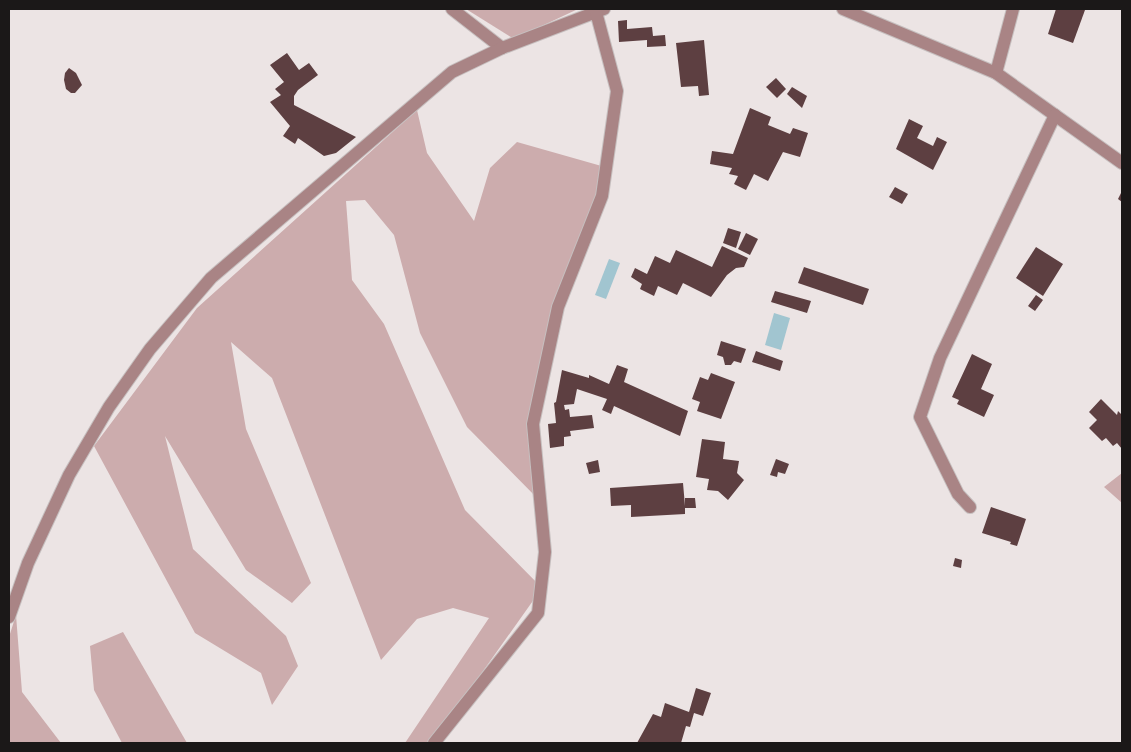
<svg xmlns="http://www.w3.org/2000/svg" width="1131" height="752" font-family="'Archivo Narrow',sans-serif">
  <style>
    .green { fill: #ccacad }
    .water { fill: #a1c5d0 }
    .building { fill: #5d3f41 }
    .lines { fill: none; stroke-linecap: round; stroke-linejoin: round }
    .minor-casing { stroke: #c6bfbf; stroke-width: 14 }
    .minor { stroke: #a98485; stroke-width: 12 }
  </style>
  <rect width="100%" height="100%" fill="#ece4e4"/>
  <g class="green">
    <polygon points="466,9 578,9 514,39"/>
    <polygon points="417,110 427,153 474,221 490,168 517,142 605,167 538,391 540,501 467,427 420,333 394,235 365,200 346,201 352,280 384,324 465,510 542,588 432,743 405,743 489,618 453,608 417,619 381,660 272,378 231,342 246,429 311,583 292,603 246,570 165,436 193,549 286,636 298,666 272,705 261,673 195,633 94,446 197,308"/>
    <polygon points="1122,473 1122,503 1104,487"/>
    <polygon points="16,615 22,692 61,743 9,743 9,637"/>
    <polygon points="123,632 187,743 122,743 94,690 90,646"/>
  </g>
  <g class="water">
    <polygon points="609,259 620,263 606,299 595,295"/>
    <polygon points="774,313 790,318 781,350 765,345"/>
  </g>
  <g class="building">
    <polygon points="1056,9 1085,10 1073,43 1048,34"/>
    <polygon points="627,20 627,29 652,27 653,36 665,35 666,46 647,47 647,40 619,42 618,21"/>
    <polygon points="704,40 709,95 699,96 698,86 681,87 676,43"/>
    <polygon points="287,53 299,70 309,63 318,75 298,90 294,96 294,105 356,137 336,153 324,156 298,138 295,144 283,136 290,126 270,102 281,95 275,89 284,82 270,65"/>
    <polygon points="69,68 76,73 82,85 75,93 71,93 66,89 64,80 65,73"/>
    <polygon points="776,78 786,89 777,98 766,87"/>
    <polygon points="792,87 807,96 802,108 787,94"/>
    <polygon points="750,108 771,117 768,125 790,134 793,128 808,133 800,157 783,152 768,181 754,174 746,190 734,184 738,176 729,174 732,168 710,164 712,151 733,154"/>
    <polygon points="909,119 923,126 917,138 933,146 937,137 947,142 933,170 896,149"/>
    <polygon points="895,187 908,194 902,204 889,197"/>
    <polygon points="1122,191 1122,202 1118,199"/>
    <polygon points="728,228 741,232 736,248 723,243"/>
    <polygon points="746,233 758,239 750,255 738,249"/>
    <polygon points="722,246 748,258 744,267 736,268 727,275 711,297 683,283 677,295 658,286 654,296 640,289 642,284 631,277 635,268 647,274 655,256 670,263 676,250 712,267"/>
    <polygon points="1036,247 1063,264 1043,296 1016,278"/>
    <polygon points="804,267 869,289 863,305 798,283"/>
    <polygon points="775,291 811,301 807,313 771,302"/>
    <polygon points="1036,295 1043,300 1035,311 1028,306"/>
    <polygon points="721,341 746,349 741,363 734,361 731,365 725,365 723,357 717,355"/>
    <polygon points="756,351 783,361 780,371 752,362"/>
    <polygon points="972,354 992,364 981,389 994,395 984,417 957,404 959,400 952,397"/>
    <polygon points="617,365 628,369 624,382 688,411 680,436 614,406 611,414 602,410 607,399 577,389 574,404 564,405 565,410 569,409 570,417 592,415 594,428 570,431 571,436 564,437 564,446 550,448 548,424 556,423 554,403 556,402 562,370 589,378 589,375 609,384"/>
    <polygon points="711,373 735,382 721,419 697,411 700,402 692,399 700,377 708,380"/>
    <polygon points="1101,399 1117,415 1118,411 1122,415 1122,449 1117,443 1113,446 1106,438 1102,441 1089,428 1097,420 1089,412"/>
    <polygon points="702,439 725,442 723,459 739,461 737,473 744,480 728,500 718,491 707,490 709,479 696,477"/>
    <polygon points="776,459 789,464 785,474 778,472 777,477 770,475"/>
    <polygon points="598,460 600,472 589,474 586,463"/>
    <polygon points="683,483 685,506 685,498 695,498 696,508 685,508 685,514 631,517 631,505 611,506 610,488"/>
    <polygon points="991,507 1026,519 1017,546 1010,544 1011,542 982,533"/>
    <polygon points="955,558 962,560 961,568 953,566"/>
    <polygon points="696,688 711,693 703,716 694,713 690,727 686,726 681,743 637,743 653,714 661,717 665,703 689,712"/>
  </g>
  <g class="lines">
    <g class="minor-casing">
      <g id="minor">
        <polyline points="452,9 502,48"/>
        <polyline points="843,9 996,73 1122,163"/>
        <polyline points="996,73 1013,9"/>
        <polyline points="970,507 958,494 920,417 940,358 1055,115"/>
        <polyline points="9,617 28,563 69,475 109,407 150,349 211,278 452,72 502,48 604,9"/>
        <polyline points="434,743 538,613 545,552 533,424 558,307 602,196 617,91 596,12"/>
      </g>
    </g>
    <use href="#minor" class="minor"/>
  </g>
  <rect width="1131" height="752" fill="none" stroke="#1b1818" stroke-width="20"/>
</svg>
